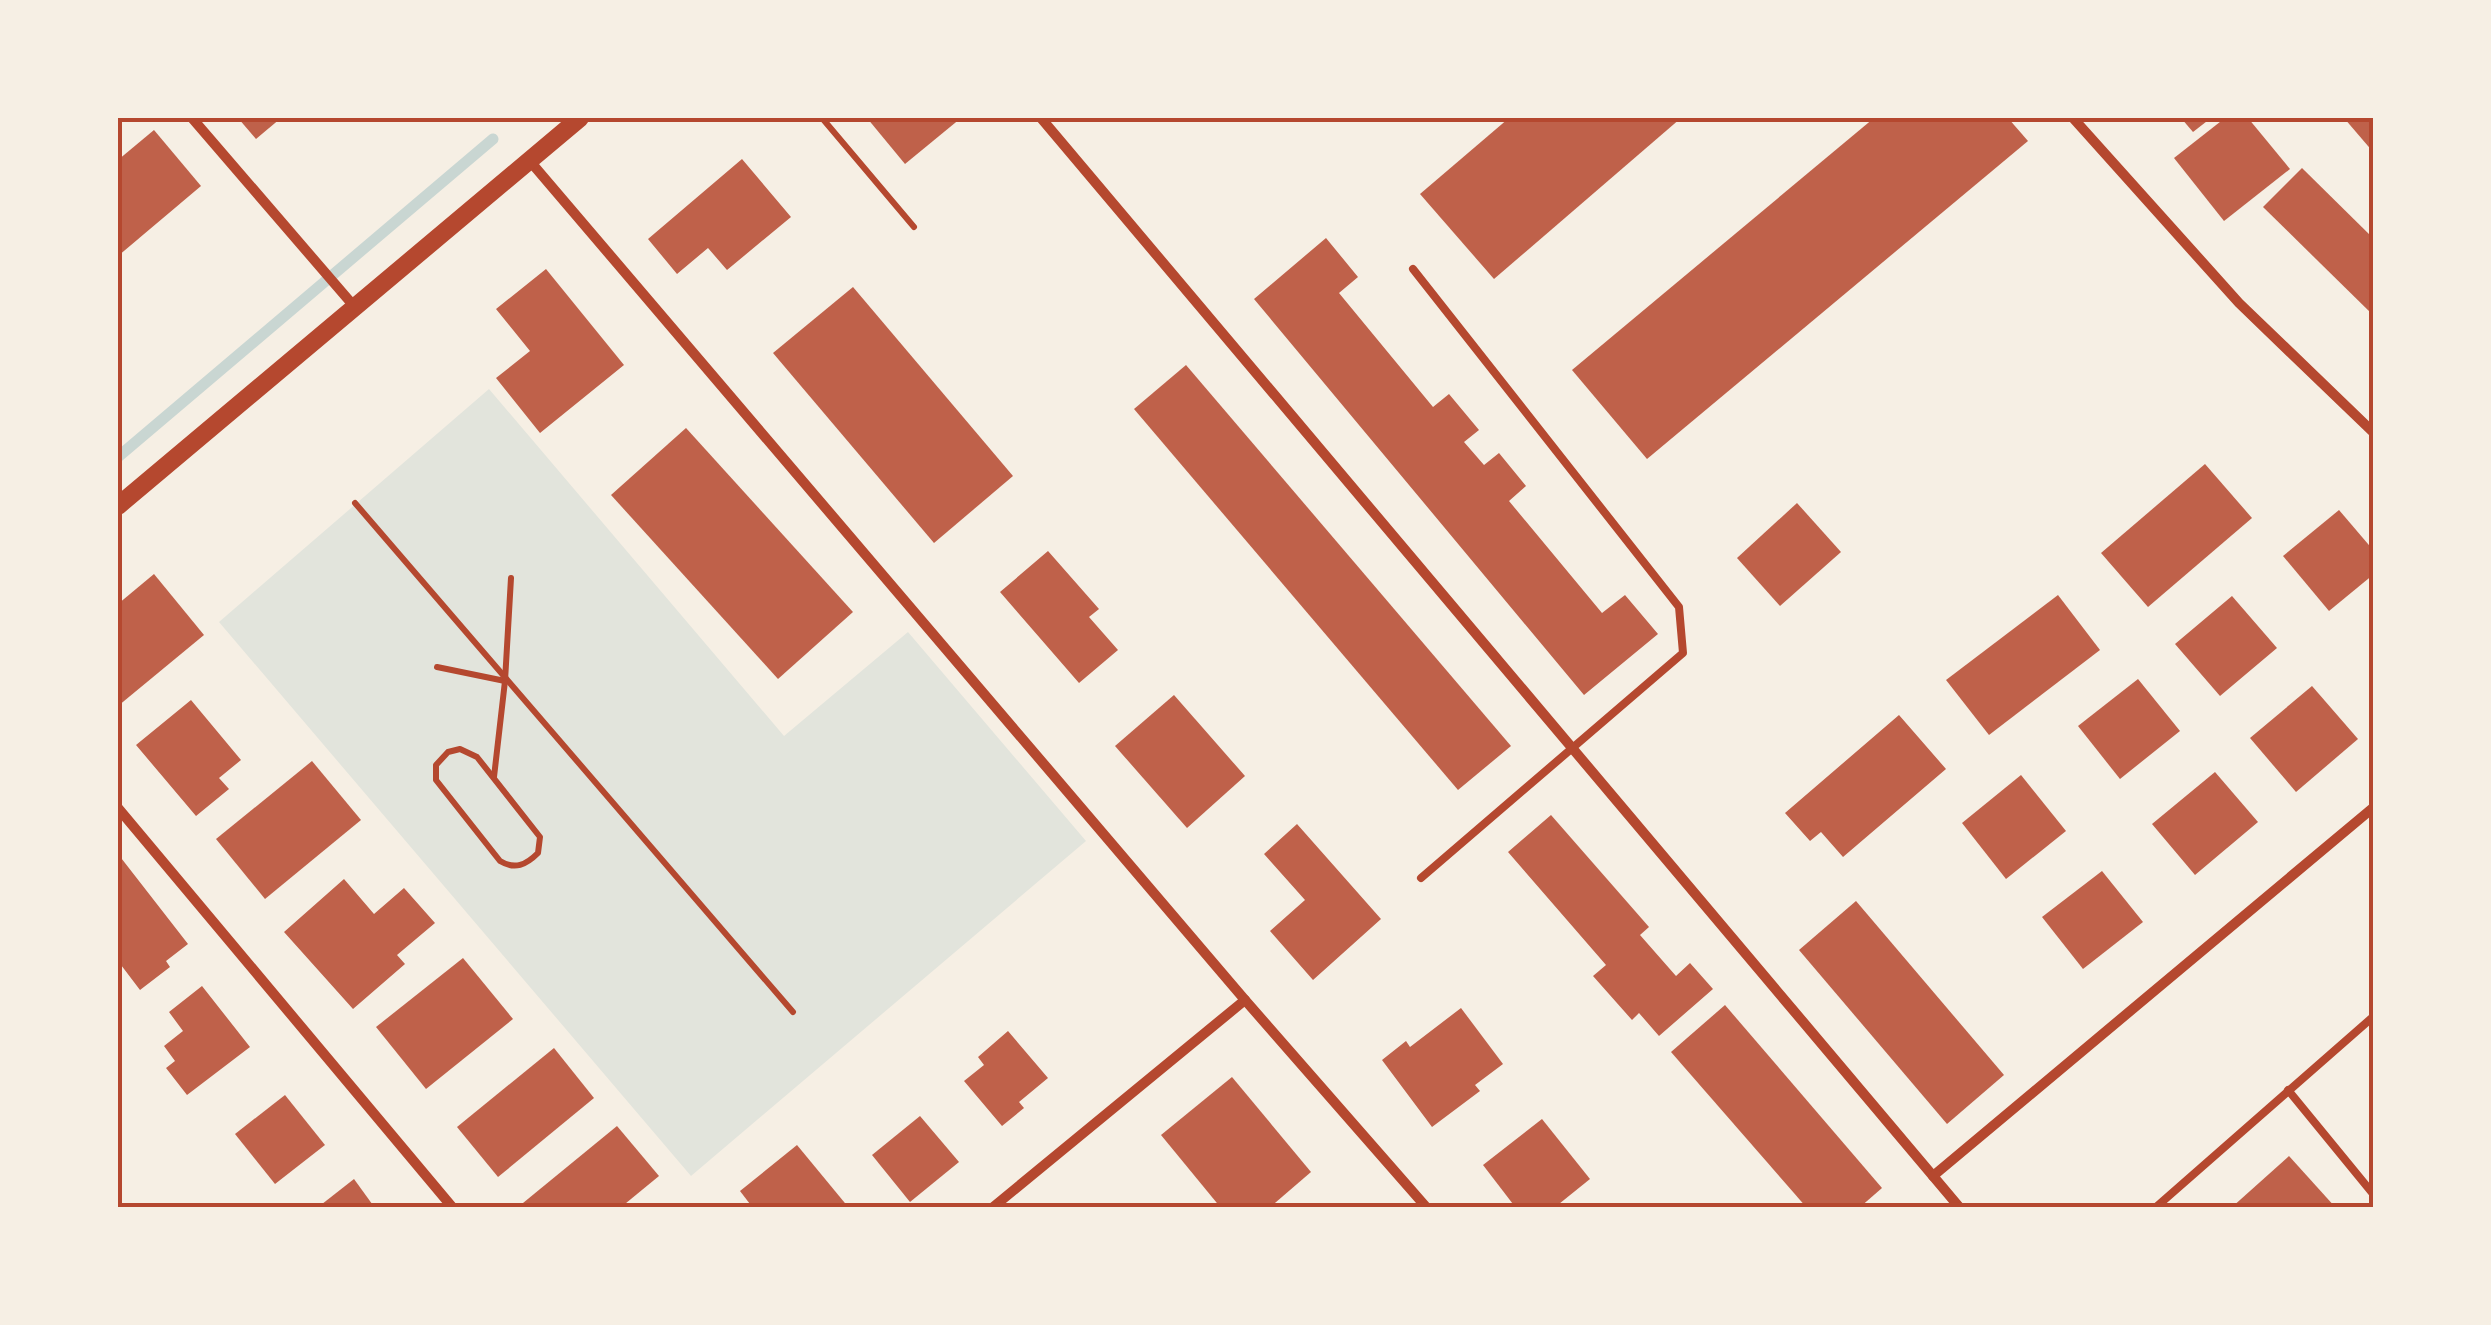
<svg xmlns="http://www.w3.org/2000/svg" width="2491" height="1325" font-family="Figtree,sans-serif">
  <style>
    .green { fill: #e2e4dc }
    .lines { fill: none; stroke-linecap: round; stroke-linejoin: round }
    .stream { stroke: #c9d6d2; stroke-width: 11 }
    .building { fill: #bf614a }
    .path { stroke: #b5482f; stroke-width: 6 }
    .service { stroke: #b5482f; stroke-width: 8 }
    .minor { stroke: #b5482f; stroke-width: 10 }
    .tertiary { stroke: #b5482f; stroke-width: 18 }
    .neatline { fill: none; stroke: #b5482f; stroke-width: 4 }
  </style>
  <rect width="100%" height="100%" fill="#f6efe4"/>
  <polygon class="green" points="489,389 784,736 908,632 1086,841 691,1176 219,622"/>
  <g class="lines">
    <polyline class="stream" points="118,457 493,139"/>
  </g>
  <g class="building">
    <polygon points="238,118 281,118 256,139"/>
    <polygon points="867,118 961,118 905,164"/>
    <polygon points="1509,118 1681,118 1494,279 1420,194"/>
    <polygon points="1874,118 2008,118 2028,141 1647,459 1572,370"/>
    <polygon points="2181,118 2211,118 2193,132"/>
    <polygon points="2225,118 2248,118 2290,169 2224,221 2174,158"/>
    <polygon points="2344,118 2374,118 2374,153"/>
    <polygon points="154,130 201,186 118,256 118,160"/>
    <polygon points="742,159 791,217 727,270 708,248 677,274 648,239"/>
    <polygon points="2302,168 2374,239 2374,316 2263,207"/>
    <polygon points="1326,238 1358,277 1339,293 1433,407 1449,394 1479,430 1464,442 1484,465 1499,453 1526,486 1509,501 1602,613 1625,595 1658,634 1584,695 1254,299"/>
    <polygon points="546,269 624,365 540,433 496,378 530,351 496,309"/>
    <polygon points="853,287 1013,476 934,543 773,353"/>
    <polygon points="1186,365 1511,746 1458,790 1134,409"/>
    <polygon points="686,428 853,612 778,679 611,495"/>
    <polygon points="2205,464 2252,518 2148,607 2101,553"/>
    <polygon points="1797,503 1841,552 1780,606 1737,558"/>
    <polygon points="2339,510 2374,551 2374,574 2329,611 2283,556"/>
    <polygon points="1048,551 1099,609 1089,617 1118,650 1079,683 1000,592"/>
    <polygon points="154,574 204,635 118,706 118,604"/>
    <polygon points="2058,595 2100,650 1989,735 1946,680"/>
    <polygon points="2232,596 2277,648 2220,696 2175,644"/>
    <polygon points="2138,679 2180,731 2120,779 2078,726"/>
    <polygon points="2312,686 2358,739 2296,792 2250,738"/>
    <polygon points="1174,695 1245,776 1187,828 1115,746"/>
    <polygon points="191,700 241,760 219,778 229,789 196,816 136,745"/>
    <polygon points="1899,715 1946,769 1843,857 1821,832 1810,841 1785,813"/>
    <polygon points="312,761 361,820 265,899 216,839"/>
    <polygon points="2215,772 2258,822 2195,875 2152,824"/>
    <polygon points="2021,775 2066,831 2006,879 1962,823"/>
    <polygon points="1551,815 1649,927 1640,935 1676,976 1690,963 1713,989 1659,1036 1639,1013 1632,1020 1593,976 1606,965 1508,852"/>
    <polygon points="1297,824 1381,919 1313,980 1270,931 1305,900 1264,854"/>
    <polygon points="118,854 188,944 166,961 170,967 140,990 118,961"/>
    <polygon points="2102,871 2143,922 2083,969 2042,917"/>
    <polygon points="344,879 374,914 404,888 435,923 397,955 405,964 353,1009 284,932"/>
    <polygon points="1856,901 2004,1075 1947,1124 1799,950"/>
    <polygon points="463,958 513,1019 426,1089 376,1027"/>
    <polygon points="202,986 250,1047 187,1095 166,1068 175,1061 164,1046 183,1031 169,1012"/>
    <polygon points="1725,1005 1882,1188 1859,1208 1807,1208 1671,1052"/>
    <polygon points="1461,1008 1503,1064 1475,1085 1480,1091 1432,1127 1382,1060 1406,1041 1410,1047"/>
    <polygon points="1008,1031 1048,1078 1019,1102 1024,1108 1002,1126 964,1081 984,1065 978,1057"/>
    <polygon points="554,1048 594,1098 498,1177 457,1127"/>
    <polygon points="1232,1077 1311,1172 1269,1208 1221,1208 1161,1135"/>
    <polygon points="285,1095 325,1145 275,1184 235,1134"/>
    <polygon points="920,1116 959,1162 910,1202 872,1155"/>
    <polygon points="1542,1119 1590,1179 1554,1208 1516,1208 1483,1165"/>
    <polygon points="617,1126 659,1176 620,1208 526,1208 523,1203"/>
    <polygon points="797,1145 849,1208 753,1208 740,1191"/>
    <polygon points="2289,1156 2336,1208 2231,1208"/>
    <polygon points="354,1179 375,1208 317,1208"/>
  </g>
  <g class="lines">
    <g class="path">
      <polyline points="822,118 914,227"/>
      <polyline points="355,503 793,1012"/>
      <polyline points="437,667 505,681"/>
      <path d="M 460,749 L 477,757 L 540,837 L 538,853 C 526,865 515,870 500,861 L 436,780 L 436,765 L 448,752 Z"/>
      <polyline points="494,777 505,681 511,578"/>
    </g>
    <g class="service">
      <polyline points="1413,269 1679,607 1683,653 1421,878"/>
      <polyline points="2288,1090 2374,1195"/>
      <polyline points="2155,1208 2374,1016"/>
    </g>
    <g class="minor">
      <polyline points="192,118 353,305"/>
      <polyline points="1041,118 1960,1208"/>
      <polyline points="2073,118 2239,303 2374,433"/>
      <polyline points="529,160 1245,1000 1427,1208"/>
      <polyline points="118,808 453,1208"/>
      <polyline points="1933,1176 2374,807"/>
      <polyline points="992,1208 1245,1000"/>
    </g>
    <polyline class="tertiary" points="118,506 580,118"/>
  </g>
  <rect width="2491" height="1325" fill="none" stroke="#f6efe4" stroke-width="240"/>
  <rect x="120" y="120" width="2251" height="1085" class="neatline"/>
</svg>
